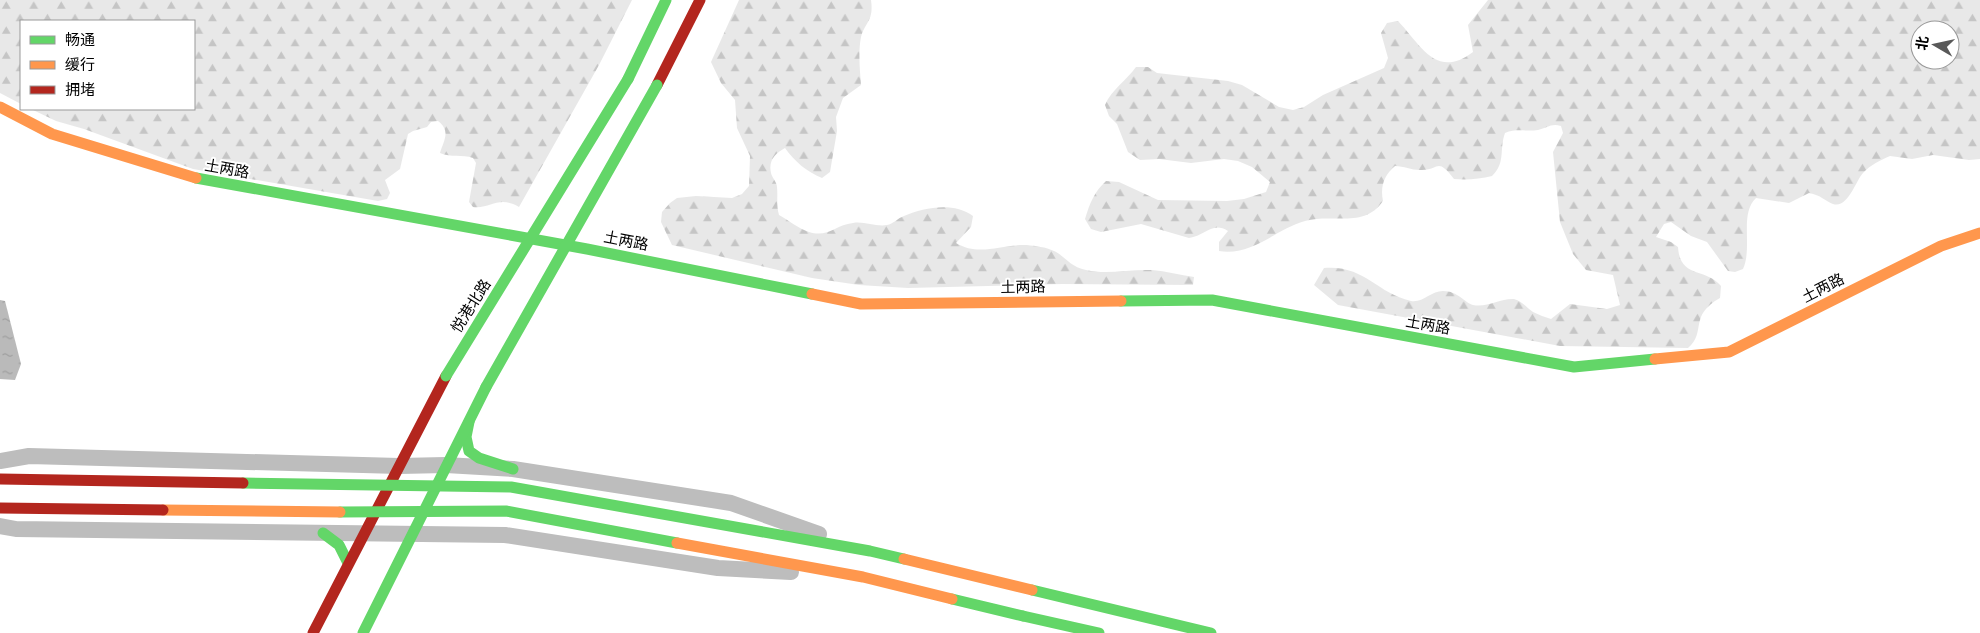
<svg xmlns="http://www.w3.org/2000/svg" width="1980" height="633" font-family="Raleway,'Noto Sans SC',sans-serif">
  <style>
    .forest { fill: url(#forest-firs); fill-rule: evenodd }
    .water { fill: url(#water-ripples) }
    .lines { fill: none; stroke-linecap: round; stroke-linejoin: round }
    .street { stroke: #bdbdbd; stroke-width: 16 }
    .fast { stroke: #63d668; stroke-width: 11 }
    .slow { stroke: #ff974d; stroke-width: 11 }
    .jam { stroke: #b3261e; stroke-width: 11 }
    .fast-bridge { stroke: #63d668; stroke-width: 11 }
    .slow-bridge { stroke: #ff974d; stroke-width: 11 }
    .jam-bridge { stroke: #b3261e; stroke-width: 11 }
    .labels { text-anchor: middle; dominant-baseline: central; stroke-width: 4; stroke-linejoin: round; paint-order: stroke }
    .street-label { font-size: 15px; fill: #000; stroke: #fff }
  </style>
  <defs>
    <pattern id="forest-firs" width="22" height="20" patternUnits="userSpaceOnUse" patternTransform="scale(1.25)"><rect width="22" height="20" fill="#e8e8e8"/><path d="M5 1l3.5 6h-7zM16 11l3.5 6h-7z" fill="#c5c5c5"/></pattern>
    <pattern id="water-ripples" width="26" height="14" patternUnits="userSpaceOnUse" patternTransform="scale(1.25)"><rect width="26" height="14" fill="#bababa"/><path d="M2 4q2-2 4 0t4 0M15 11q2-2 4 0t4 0" fill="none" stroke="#9e9e9e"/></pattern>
  </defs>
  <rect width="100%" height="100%" fill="#fff"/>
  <g class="forest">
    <path d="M 0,0 L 632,0 L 599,65 L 519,207 C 498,195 492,209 473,207 L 469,202 L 476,163 L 473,158 C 462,154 451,158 440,153 C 444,140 451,131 438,121 L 431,122 L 427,127 L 413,131 L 408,134 L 400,169 L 385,180 L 390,193 L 387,199 L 378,201 L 193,169 L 84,129 L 56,121 L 31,109 L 194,109 L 194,21 L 21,21 L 21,104 L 0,93 Z"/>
    <path d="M 739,0 L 871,0 C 874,21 865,22 861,37 C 858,52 860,71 861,85 L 843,98 L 836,117 L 837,131 L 830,172 L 822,178 C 807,172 794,161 785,148 C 776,153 768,160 771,173 C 772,178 777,182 777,187 C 778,197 776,205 779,215 C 788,220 799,229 809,232 C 828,238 835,225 853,223 C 864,221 876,227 887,225 C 893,224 898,218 904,216 C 925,207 954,202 973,216 L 971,227 L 956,243 C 979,257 1002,244 1027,245 C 1035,246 1046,247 1054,251 C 1065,256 1070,267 1086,270 C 1108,275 1129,269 1152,270 C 1166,271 1180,275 1194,277 L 1193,285 L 1062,284 L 908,288 L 859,285 L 812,278 L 672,245 L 661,222 L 662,212 L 670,203 L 677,198 L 696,196 L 732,198 L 742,194 L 749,186 L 750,156 L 737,128 L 735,100 L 721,83 L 711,62 Z"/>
    <path d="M 1488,0 L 1980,0 L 1980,159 L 1969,160 L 1933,155 L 1912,159 L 1890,156 C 1881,160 1870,165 1863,173 C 1856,180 1848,209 1833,204 C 1825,201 1821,195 1809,193 L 1789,203 L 1756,198 C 1739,214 1753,247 1743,269 L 1735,272 L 1728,271 L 1707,242 L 1691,236 L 1671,222 L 1664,224 L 1656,237 L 1671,242 L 1678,247 C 1680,279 1705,267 1721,286 L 1720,298 C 1688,316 1707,332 1688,348 L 1560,346 L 1338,305 L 1314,285 L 1324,268 C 1365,265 1376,293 1411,301 C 1423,303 1431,291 1443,291 C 1458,291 1465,303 1473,305 C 1487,308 1501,298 1514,299 C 1522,301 1527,308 1533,312 C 1539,315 1545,317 1551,319 L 1570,304 L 1607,309 L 1620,305 L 1613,275 L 1586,270 L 1573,254 L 1560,222 L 1553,152 L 1563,133 L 1561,126 C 1551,123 1547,128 1538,130 C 1526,132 1517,128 1505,133 C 1499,149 1506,163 1492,176 C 1480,179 1467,180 1454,179 C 1436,156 1440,171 1420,170 C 1411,170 1404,166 1395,166 C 1384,175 1380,187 1383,201 C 1364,229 1333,213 1305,221 C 1274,230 1253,256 1219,251 L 1219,242 L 1228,231 C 1212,221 1205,236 1189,238 L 1141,224 L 1101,232 L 1091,229 L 1085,219 C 1090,203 1094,192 1106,181 L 1119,182 L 1158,200 L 1227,201 L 1244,199 L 1266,192 L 1270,182 L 1252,167 L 1238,161 L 1224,159 L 1191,163 L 1159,159 L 1140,160 L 1128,152 L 1117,124 L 1109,116 L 1105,105 C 1112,89 1126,81 1136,67 L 1148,67 L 1157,73 L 1228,81 L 1242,85 L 1279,107 L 1293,110 L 1304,107 L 1323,95 L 1384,68 L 1388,58 L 1381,33 L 1387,23 L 1398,21 C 1421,45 1436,80 1473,52 L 1468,25 ZM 1920,30 L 1950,30 L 1950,60 L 1920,60 Z"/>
  </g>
  <polygon class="water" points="0,300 5,301 21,364 15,380 0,379"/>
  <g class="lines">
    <g class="street">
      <polyline points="0,461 29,456 399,466 446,465 513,469 731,503 819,534"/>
      <polyline points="0,526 16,529 505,535 718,568 791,572"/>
    </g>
    <g class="fast">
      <polyline points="628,79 666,0"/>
      <polyline points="196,178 587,249 812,294"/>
      <polyline points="1121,301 1212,300 1574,367 1655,359"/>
      <polyline points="469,422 466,437 469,451 479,458 513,469"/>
      <polyline points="323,533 339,545 348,563"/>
      <polyline points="1032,590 1211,633"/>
      <polyline points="1023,616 1099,633"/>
      <polyline points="363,633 486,387"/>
    </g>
    <g class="slow">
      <polyline points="0,107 52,134 196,178"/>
      <polyline points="812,294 861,304 1121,301"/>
      <polyline points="1655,359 1729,352 1941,246 1980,233"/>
    </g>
    <g class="jam">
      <polyline points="657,85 700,0"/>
      <polyline points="313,633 446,376"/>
    </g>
    <g class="fast-bridge">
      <polyline points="446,376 628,79"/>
      <polyline points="486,387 657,85"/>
      <polyline points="243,483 511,487 870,551 904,559"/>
      <polyline points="340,512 506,511 677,543"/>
      <polyline points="952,599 1023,616"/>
    </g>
    <g class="slow-bridge">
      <polyline points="163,510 340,512"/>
      <polyline points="677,543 863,577 952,599"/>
      <polyline points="904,559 1032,590"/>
    </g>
    <g class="jam-bridge">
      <polyline points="0,479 243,483"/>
      <polyline points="0,508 163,510"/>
    </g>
  </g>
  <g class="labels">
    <g class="street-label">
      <text transform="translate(227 169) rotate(10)">土两路</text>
      <text transform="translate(626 241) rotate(11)">土两路</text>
      <text transform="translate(1023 287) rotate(-1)">土两路</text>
      <text transform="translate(1823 288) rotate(-27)">土两路</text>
      <text transform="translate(471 306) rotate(-58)">悦港北路</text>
      <text transform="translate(1428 325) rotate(10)">土两路</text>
    </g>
  </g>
  <rect x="20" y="20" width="175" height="90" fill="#ffffff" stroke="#999999"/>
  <rect x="30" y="36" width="25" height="8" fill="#63d668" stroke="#999999"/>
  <text x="65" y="45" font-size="15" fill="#000000">畅通</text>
  <rect x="30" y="61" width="25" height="8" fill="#ff974d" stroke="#999999"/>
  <text x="65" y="70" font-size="15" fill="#000000">缓行</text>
  <rect x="30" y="86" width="25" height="8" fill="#b3261e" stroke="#999999"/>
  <text x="65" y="95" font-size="15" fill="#000000">拥堵</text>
  <g transform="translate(1935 45) rotate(279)"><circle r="24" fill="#ffffff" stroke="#999999"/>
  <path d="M0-4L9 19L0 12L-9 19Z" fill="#595959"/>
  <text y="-8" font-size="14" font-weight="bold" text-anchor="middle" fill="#000000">北</text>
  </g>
</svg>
